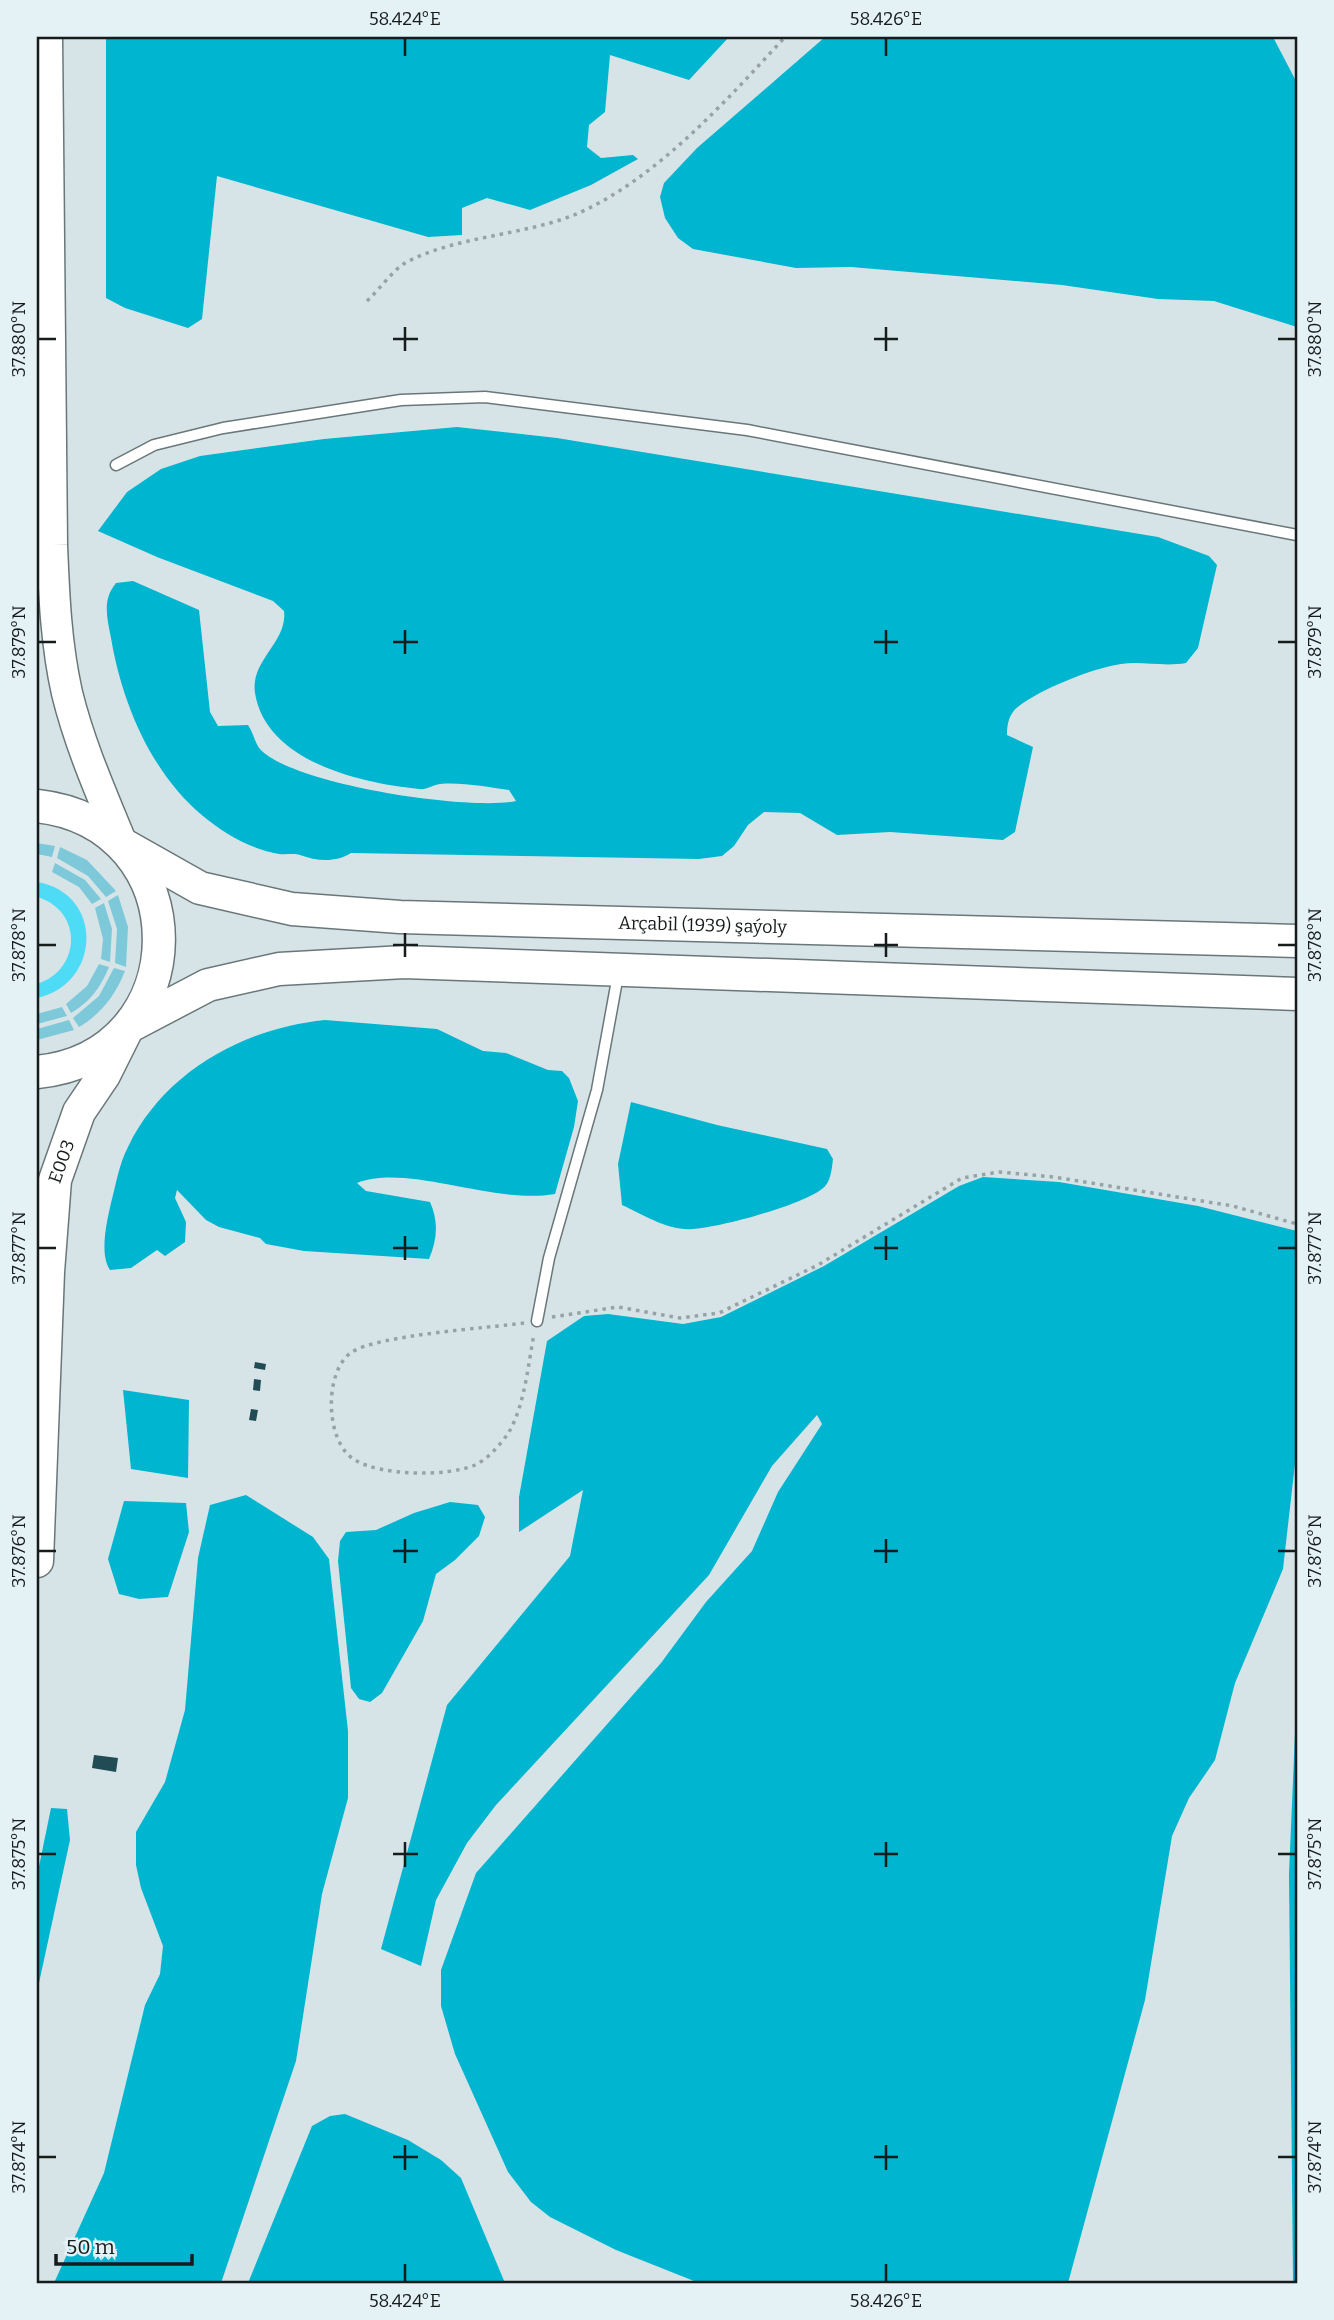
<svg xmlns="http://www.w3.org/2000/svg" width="1334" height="2320" font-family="Bitter,serif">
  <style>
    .green { fill: #7dc9da }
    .forest { fill: #00b5cf }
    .water { fill: #4ddbf6 }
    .building { fill: #214c55 }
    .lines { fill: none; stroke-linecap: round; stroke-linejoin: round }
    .service-casing { stroke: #6a7779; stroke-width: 13 }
    .primary-casing { stroke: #6a7779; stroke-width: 33 }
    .trunk-casing { stroke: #6a7779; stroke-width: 35 }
    .path { stroke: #98a2a5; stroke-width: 3.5; stroke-dasharray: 3.5 5; stroke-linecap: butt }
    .service { stroke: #fff; stroke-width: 10 }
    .primary { stroke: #fff; stroke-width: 30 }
    .trunk { stroke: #fff; stroke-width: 32 }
    .ticks { fill: none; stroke: #161b1c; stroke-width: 2.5 }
    .labels { text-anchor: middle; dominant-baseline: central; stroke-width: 7; stroke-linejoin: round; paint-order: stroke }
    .street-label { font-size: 18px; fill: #161b1c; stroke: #e4f1f5 }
    .neatline { fill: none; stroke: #161b1c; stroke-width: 2.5 }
    .ticks-label { font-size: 18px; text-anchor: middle; fill: #161b1c }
  </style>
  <rect width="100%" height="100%" fill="#d7e4e7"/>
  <g class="green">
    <polygon points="37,843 55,846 52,857 37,854"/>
    <polygon points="60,847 87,860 116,891 106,897 88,876 57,858"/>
    <polygon points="55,863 85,880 101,899 92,904 79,887 52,872"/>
    <polygon points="118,895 128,927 126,967 115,963 117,929 108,901"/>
    <polygon points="104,903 112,929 110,962 101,959 103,939 95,908"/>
    <path d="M 99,964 L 109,967 C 101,987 90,1002 71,1013 L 66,1004 L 87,986 Z"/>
    <path d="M 114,968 L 125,971 C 115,996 101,1014 79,1027 L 73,1018 L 99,996 Z"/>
    <polygon points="62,1007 67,1016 37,1024 37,1014"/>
    <polygon points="69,1020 74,1030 37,1040 37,1029"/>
  </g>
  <g class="forest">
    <polygon points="106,37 729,37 689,80 610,55 605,112 589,125 587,147 601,158 633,155 638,159 591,185 530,210 487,198 462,208 462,235 428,237 217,176 202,319 188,328 125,308 106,298"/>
    <polygon points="825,37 1273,37 1297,83 1297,327 1214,301 1158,299 1062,285 851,267 796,268 693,249 678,238 665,218 660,197 664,183 697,148"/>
    <path d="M 457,427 L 557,438 L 1158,537 L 1209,556 L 1217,565 L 1198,648 L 1186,663 C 1164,667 1142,661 1121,664 C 1093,668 1041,689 1019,706 C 1009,713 1007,724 1007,735 L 1033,747 L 1015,832 L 1003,840 L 890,832 L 837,835 L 800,813 L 764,812 L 748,825 L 734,846 L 722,856 L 699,859 L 351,853 C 335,863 317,861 300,855 C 294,853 286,855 279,854 C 252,850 223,833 203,816 C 151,773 122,703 111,638 C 107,617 102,600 116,583 L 133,581 L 199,610 L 210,712 L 218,726 L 248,725 C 253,732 255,743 260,749 C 293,785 470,811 516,801 L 509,790 C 487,787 462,782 440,784 C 432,785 427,790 419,789 C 361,783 266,762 255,693 C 250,660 288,642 284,611 L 273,601 L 157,557 L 98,531 L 127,492 L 161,469 L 200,456 L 324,439 Z"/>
    <path d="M 325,1020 L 437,1029 L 483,1051 L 506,1053 L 548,1070 L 562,1071 L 569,1078 L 578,1101 L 574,1127 L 555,1194 C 493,1205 408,1163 357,1183 L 366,1191 L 430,1202 C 439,1222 437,1240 429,1259 L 304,1251 L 266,1244 L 260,1238 L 219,1227 L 206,1220 L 177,1190 L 175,1198 L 186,1222 L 185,1242 L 165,1256 L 157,1250 L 131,1268 L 110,1270 C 99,1254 107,1221 111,1203 C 116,1184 119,1164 128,1147 C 164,1072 244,1028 325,1020 Z"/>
    <path d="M 631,1102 L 717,1125 L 827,1149 L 833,1159 C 832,1167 831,1179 826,1185 C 813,1203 717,1228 693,1229 C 668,1231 644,1215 622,1205 L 618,1164 Z"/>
    <polygon points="983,1177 1059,1182 1198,1206 1297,1231 1297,1446 1283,1569 1235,1683 1215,1760 1189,1798 1172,1836 1145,2000 1068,2283 699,2283 616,2250 550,2217 531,2202 508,2172 455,2054 441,2006 441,1970 476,1873 661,1663 706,1602 752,1551 778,1492 822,1424 817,1415 772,1466 709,1575 496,1805 467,1843 436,1900 421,1966 381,1949 447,1705 570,1556 583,1490 519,1532 519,1497 547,1341 584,1316 608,1314 683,1324 721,1317 824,1266 959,1186"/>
    <polygon points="123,1390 189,1400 188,1478 131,1469"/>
    <polygon points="246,1495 313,1537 329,1559 348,1731 348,1798 322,1894 296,2061 221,2283 54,2283 104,2173 145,2005 160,1974 163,1946 141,1888 136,1865 136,1832 165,1782 185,1710 198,1558 210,1505"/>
    <polygon points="124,1501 186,1503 189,1532 168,1597 139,1599 119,1594 108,1559"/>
    <polygon points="450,1502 478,1505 485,1517 479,1536 455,1560 436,1574 423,1621 382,1693 370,1702 359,1699 351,1688 338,1561 340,1541 346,1532 376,1530 414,1513"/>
    <polygon points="1297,1686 1297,2283 1293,2283 1289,1874"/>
    <polygon points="51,1808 67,1809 70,1840 37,1992 37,1876"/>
    <polygon points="345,2114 408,2140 441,2160 461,2178 505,2283 248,2283 312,2126 330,2116"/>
  </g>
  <path class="water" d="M 37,882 C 104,893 102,984 37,998 L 37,984 C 82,970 83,910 37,897 Z"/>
  <g class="building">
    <polygon points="255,1362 266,1364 265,1370 254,1368"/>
    <polygon points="254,1379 261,1380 260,1391 253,1390"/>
    <polygon points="251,1409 258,1410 256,1421 249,1420"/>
    <polygon points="94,1755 118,1758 116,1772 92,1768"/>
  </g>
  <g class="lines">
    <g class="service-casing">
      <g id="service">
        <polyline points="116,465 154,445 223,428 401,400 485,397 747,430 1297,535"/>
        <polyline points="537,1321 549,1258 597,1090 618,975"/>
      </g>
    </g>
    <g class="primary-casing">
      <path id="primary" d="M 47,37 L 52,545 C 54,595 56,644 67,693 C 80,746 102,795 122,844"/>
    </g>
    <g class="trunk-casing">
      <g id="trunk">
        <path d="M 37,806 C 200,824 199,1056 37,1072"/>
        <path id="s1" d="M 122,844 L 200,888 L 292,909 L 400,917 L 1297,941"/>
        <path id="s2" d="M 37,1561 L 48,1272 L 55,1180 L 79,1112 L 104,1075 L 128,1027 L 208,985 L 279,969 L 404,962 L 1297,994"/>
      </g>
    </g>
    <g class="path">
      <path d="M 367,301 C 380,289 391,272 405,263 C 455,236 521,236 574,215 C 655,181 727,100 785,37"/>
      <polyline points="552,1317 618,1307 680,1318 719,1313 818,1265 962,1178 999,1172 1054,1177 1233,1206 1297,1224"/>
      <path d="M 524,1323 C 488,1328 378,1335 352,1352 C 323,1371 325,1443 355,1460 C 381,1476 447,1477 475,1465 C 488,1459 501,1444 509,1432 C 525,1404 528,1365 534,1334"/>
    </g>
    <use href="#service" class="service"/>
    <use href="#primary" class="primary"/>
    <use href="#trunk" class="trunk"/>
  </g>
  <path class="ticks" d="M 405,38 L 405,56M 886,38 L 886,56M 405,327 L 405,351M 886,327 L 886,351M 38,339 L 56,339M 393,339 L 418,339M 874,339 L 898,339M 1278,339 L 1296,339M 405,630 L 405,654M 886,630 L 886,654M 38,642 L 56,642M 393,642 L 418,642M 874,642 L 898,642M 1278,642 L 1296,642M 405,933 L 405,957M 886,933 L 886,957M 38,945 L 56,945M 393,945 L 418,945M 874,945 L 898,945M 1278,945 L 1296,945M 405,1236 L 405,1260M 886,1236 L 886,1260M 38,1248 L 56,1248M 393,1248 L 418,1248M 874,1248 L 898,1248M 1278,1248 L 1296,1248M 405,1539 L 405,1563M 886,1539 L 886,1563M 38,1551 L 56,1551M 393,1551 L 418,1551M 874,1551 L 898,1551M 1278,1551 L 1296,1551M 405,1842 L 405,1867M 886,1842 L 886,1867M 38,1854 L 56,1854M 393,1854 L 418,1854M 874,1854 L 898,1854M 1278,1854 L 1296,1854M 405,2145 L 405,2170M 886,2145 L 886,2170M 38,2157 L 56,2157M 393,2157 L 418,2157M 874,2157 L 898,2157M 1278,2157 L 1296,2157M 405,2264 L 405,2282M 886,2264 L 886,2282"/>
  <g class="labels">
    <g class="street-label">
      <text stroke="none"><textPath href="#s1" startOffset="595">Arçabil (1939) şaýoly</textPath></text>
      <text stroke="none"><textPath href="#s2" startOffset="401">E003</textPath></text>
    </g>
  </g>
  <rect width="1334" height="2320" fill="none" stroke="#e4f1f5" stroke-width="77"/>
  <path d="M56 2254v10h136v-10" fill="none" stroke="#161b1c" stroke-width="3.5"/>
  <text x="66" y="2254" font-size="21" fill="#161b1c" stroke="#e4f1f5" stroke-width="5" paint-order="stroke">50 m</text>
  <rect x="38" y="38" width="1258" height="2244" class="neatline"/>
  <g class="ticks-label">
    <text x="405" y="25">58.424°E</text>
    <text x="886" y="25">58.426°E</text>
    <text transform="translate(19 339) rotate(-90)" y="6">37.880°N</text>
    <text transform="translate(1315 339) rotate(-90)" y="6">37.880°N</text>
    <text transform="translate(19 642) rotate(-90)" y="6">37.879°N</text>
    <text transform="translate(1315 642) rotate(-90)" y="6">37.879°N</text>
    <text transform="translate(19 945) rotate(-90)" y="6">37.878°N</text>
    <text transform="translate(1315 945) rotate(-90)" y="6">37.878°N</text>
    <text transform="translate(19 1248) rotate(-90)" y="6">37.877°N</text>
    <text transform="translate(1315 1248) rotate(-90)" y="6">37.877°N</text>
    <text transform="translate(19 1551) rotate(-90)" y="6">37.876°N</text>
    <text transform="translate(1315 1551) rotate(-90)" y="6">37.876°N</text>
    <text transform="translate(19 1854) rotate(-90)" y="6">37.875°N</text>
    <text transform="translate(1315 1854) rotate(-90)" y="6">37.875°N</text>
    <text transform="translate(19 2157) rotate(-90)" y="6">37.874°N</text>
    <text transform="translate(1315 2157) rotate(-90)" y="6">37.874°N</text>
    <text x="405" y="2307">58.424°E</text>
    <text x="886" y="2307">58.426°E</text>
  </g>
</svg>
